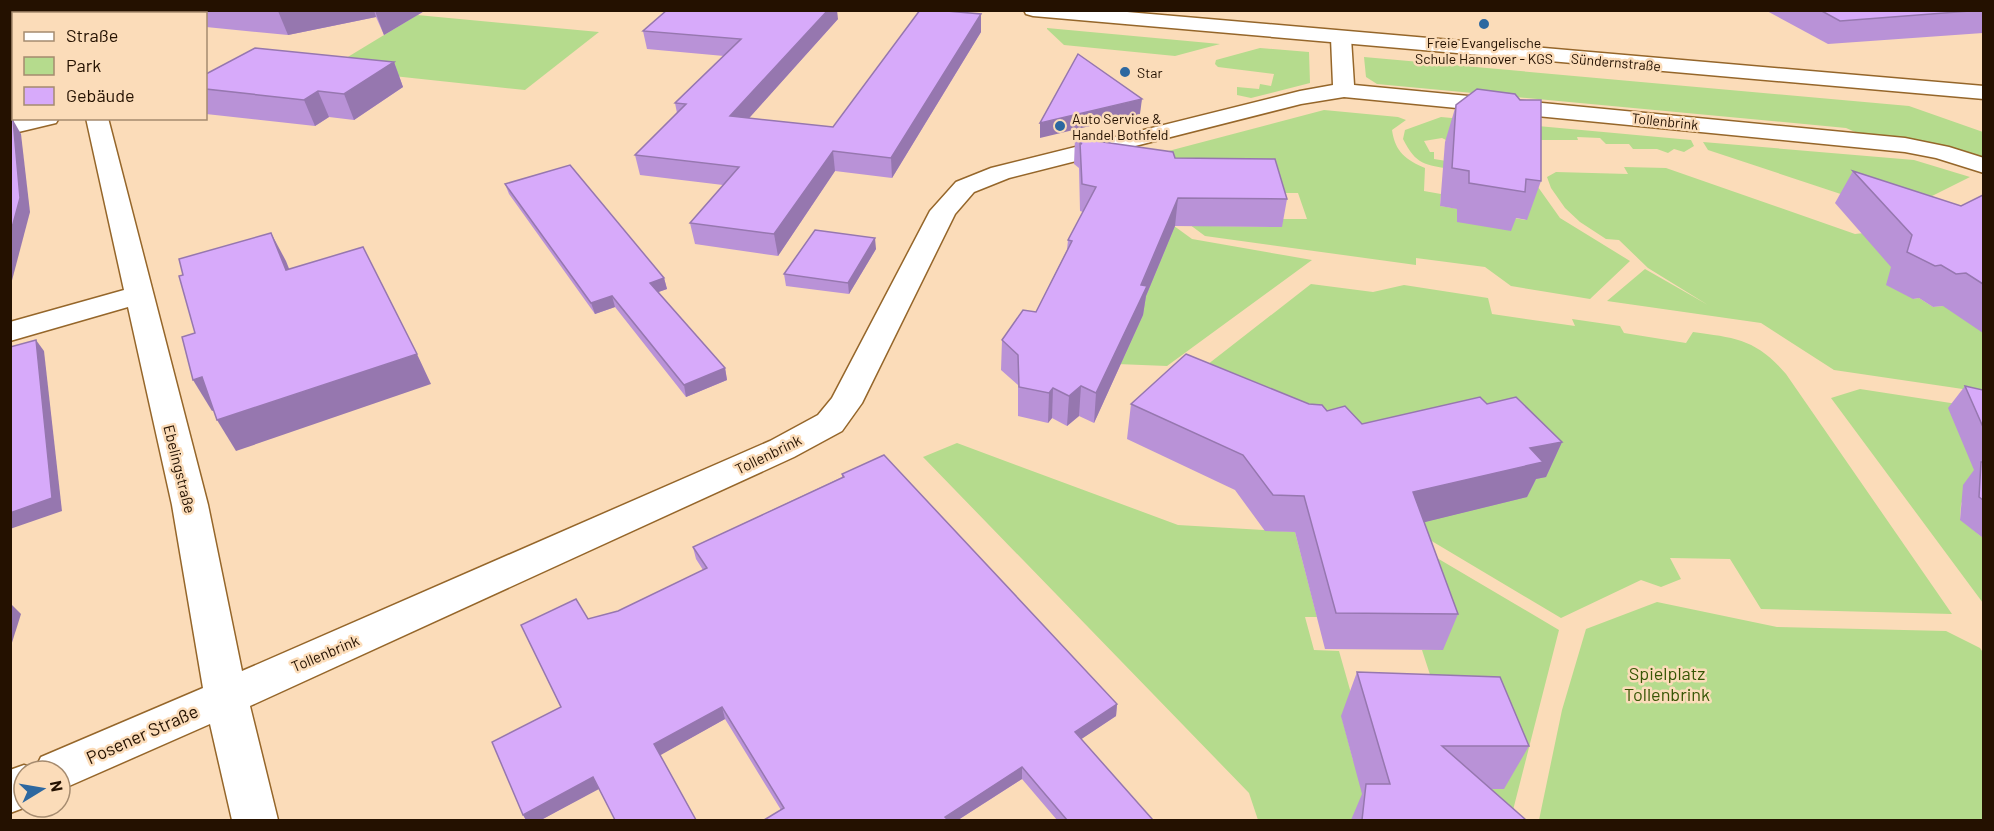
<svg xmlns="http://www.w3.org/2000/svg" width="1994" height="831" font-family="Barlow,sans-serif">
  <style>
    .green { fill: #b5db8d }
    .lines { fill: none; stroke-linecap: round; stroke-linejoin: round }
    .minor-casing { stroke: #95662a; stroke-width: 3 }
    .tertiary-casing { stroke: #95662a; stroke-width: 3 }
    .minor { fill: #fff; fill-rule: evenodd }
    .tertiary { fill: #fff; fill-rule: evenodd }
    .wall { fill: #b992d7 }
    .shaded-wall { fill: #9677af }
    .building { fill: #d7aafa; stroke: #9677af; stroke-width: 1.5 }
    .poi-dot { fill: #2d68a0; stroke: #fbdcb9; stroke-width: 2 }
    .labels { text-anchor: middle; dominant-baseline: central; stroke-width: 5; stroke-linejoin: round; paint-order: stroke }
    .far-poi-label { font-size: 14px; fill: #241100; stroke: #fbdcb9; text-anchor: start }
    .far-street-label { font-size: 14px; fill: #241100; stroke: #fbdcb9 }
    .street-label { font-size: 15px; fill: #241100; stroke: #fbdcb9 }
    .near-park-label { font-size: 18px; fill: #375604; stroke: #fbdcb9 }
    .near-street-label { font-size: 18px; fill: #241100; stroke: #fbdcb9 }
  </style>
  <rect width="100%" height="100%" fill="#fbdcb9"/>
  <g class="green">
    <polygon points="417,15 599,32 525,90 328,69"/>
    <polygon points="1047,29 1047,28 1220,44 1175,56 1064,45"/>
    <polygon points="1260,48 1309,52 1310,83 1251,98 1237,95 1237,87 1259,89 1260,84 1271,86 1274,74 1218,67 1215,64 1216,60"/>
    <polygon points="1364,57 1909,106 1983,132 1983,157 1974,158 1860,134 1846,128 1377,84 1366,77"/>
    <path d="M 1324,110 L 1398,117 L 1406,120 L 1392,130 C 1395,152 1406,160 1425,168 L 1424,191 L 1441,194 L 1440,206 L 1526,220 L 1538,187 L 1560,218 L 1630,261 L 1590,299 L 1511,286 L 1485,267 L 1416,258 L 1416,265 L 1205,236 L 1170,210 L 1208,226 L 1281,227 L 1280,219 L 1307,219 L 1298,193 L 1273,193 L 1100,169 Z"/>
    <path d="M 1441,117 L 1691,140 L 1694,146 L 1684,152 L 1674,149 L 1668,153 L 1657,149 L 1633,149 L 1629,144 L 1606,144 L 1600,138 L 1577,137 L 1578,140 L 1446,140 L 1442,138 L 1424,141 L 1430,152 L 1434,152 L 1434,159 L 1453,162 L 1452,169 C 1425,165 1416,165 1403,139 L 1405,130 Z"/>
    <polygon points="1703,142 1914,160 1970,177 1898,213 1708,150"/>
    <polygon points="1624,167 1666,168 1855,234 1864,233 1892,262 1913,299 1919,298 1933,307 1953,305 1984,333 1983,392 1834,370 1761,323 1607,301 1645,269 1708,305 1648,268 1619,240 1606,239 1580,222 1565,208 1551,188 1547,177 1556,172 1628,174"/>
    <polygon points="1159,215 1192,239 1312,260 1167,366 1117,364 1124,311"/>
    <path d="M 1311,284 L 1373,292 L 1404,285 L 1488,298 L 1492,314 L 1575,326 L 1572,319 L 1620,326 L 1624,333 L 1686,343 L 1693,332 C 1736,338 1756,339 1786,374 L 1952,614 L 1761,609 L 1730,559 L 1670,558 L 1681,579 L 1661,587 L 1641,580 L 1561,618 L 1383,512 L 1351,460 L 1180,386 Z"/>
    <polygon points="1860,389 1983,408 1976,473 1961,504 1960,519 1983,538 1983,603 1831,398"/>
    <polygon points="957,443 1178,525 1295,532 1317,617 1305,617 1314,650 1339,651 1358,718 1342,718 1353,760 1386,820 1258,820 1249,793 923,457"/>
    <polygon points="1376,522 1559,630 1511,818 1451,789 1504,789 1434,687 1422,650 1443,649"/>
    <polygon points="1657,602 1777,627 1946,631 1980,648 1984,654 1983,820 1539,820 1562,710 1586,629"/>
  </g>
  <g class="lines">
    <g class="minor-casing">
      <g id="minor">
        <polygon points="62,10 80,10 81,14 61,14"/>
        <polygon points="1341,32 1348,34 1351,38 1354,85 1905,138 1949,147 1984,158 1984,173 1936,158 1905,152 1344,97 1301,104 1009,178 974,192 955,214 862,403 842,431 794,457 250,706 278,820 232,820 210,724 60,790 60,771 24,771 24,807 26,807 10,813 10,770 24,765 35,769 41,757 203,688 172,505 128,307 10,341 10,322 124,290 86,118 108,118 208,505 242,671 770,441 818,415 832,398 930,211 956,182 991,168 1300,91 1333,85 1331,38 1334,34"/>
        <polygon points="17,118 59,118 56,123 10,134 10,120"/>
      </g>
    </g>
    <g class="tertiary-casing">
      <polygon id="tertiary" points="1024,10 1104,10 1984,86 1984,99 1033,16 1026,14"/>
    </g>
    <use href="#minor" class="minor"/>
    <use href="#tertiary" class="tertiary"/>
  </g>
  <g class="wall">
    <polygon points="134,10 426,10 384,35 376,17 288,35 206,27 206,14 136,14"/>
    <polygon points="1765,10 1983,10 1983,33 1828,44"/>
    <polygon points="981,14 981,32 892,178 835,171 778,256 695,244 690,223 723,185 640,175 635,155 677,113 675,103 724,56 647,49 643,31 838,19 749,118 833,127"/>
    <polygon points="394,62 403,87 354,120 329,117 315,126 206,114 206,74"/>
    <polygon points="1456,105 1541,181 1527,220 1516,218 1511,231 1457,222 1457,209 1440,206 1445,142"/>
    <polygon points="1075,138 1175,158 1287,199 1282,227 1175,226 1146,296 1143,315 1094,423 1079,416 1067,426 1052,418 1048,423 1018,416 1018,385 1001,370 1002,340 1036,312 1067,250 1068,240 1083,212 1080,211 1079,168 1074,164"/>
    <polygon points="1853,171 1961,206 1983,195 1983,333 1943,306 1933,307 1919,298 1913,299 1886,285 1891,267 1835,203"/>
    <polygon points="505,184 664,278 667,289 658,292 725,368 727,380 686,397 615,307 595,314 509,194"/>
    <polygon points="876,249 849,294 786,286 784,274"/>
    <polygon points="1965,386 1983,390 1983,538 1960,520 1963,485 1974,470 1948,408"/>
    <polygon points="1131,404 1309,404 1362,424 1487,404 1562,442 1546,477 1536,479 1527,497 1424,522 1458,614 1443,650 1325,649 1295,532 1265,531 1235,490 1127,439"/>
    <polygon points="842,474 1117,704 1116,716 1081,739 1153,820 1057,820 1022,779 958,820 764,820 781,810 725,719 541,820 526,820 523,815 561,707 588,619 618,611 703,570 696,559 693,547 842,477"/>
    <polygon points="1357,672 1529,746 1504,789 1491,789 1526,820 1351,820 1362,794 1341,716"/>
  </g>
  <g class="shaded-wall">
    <polygon points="10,10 12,10 14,28 14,117 10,118"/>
    <polygon points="282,10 374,10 376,17 288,35 278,11"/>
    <polygon points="376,10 426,10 384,35 375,11"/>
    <polygon points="828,10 837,10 838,19 733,136 730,116"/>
    <polygon points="981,14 981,32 892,178 891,158"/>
    <polygon points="394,62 403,87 354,120 344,94"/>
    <polygon points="318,91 329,117 315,126 304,100"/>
    <polygon points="1142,99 1140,114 1040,138 1040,123"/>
    <polygon points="13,120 21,134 30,212 10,288 10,235"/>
    <polygon points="833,151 835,171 778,256 774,234"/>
    <polygon points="1178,198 1175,226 1146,296 1143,315 1094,423 1096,393"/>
    <polygon points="271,233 286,261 301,299 286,270"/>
    <polygon points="875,238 876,249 849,294 848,283"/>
    <polygon points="664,278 667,289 653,294 650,283"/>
    <polygon points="612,296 615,307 595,314 591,303"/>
    <polygon points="36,340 44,351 62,511 10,529 10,513"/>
    <polygon points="417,354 431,384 236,451 217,420"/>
    <polygon points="725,368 727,380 686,397 684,385"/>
    <polygon points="202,377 221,408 212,411 193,380"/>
    <polygon points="1081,386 1079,416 1067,426 1069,396"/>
    <polygon points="1053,388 1052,418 1048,423 1049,393"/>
    <polygon points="1562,442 1546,477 1536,479 1527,497 1401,528 1413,492 1530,448"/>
    <polygon points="10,603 21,614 10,649"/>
    <polygon points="1117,704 1116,716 1074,744 1075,732"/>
    <polygon points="722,707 725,719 659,756 654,744"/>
    <polygon points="1022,767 1022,779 958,820 945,820 945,817"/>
    <polygon points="593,777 599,789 541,820 526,820 523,815"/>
  </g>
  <g class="building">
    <polygon points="667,10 828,10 730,116 833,127 920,10 935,10 981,14 891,158 833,151 774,234 690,223 739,167 635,155 686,104 675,103 741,39 643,31"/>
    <polygon points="1820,10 1983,10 1840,21"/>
    <polygon points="255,48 394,62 344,94 318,91 304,100 206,89 206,74"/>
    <polygon points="1078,54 1142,99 1040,123"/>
    <polygon points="1477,89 1515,94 1520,100 1541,100 1541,181 1526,179 1525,192 1469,183 1469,171 1452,168 1456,105"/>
    <polygon points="13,120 20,198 10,235 10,121"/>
    <polygon points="1075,138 1173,152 1175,158 1275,159 1287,199 1178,198 1141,285 1147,286 1096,393 1081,386 1069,396 1053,388 1049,393 1019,387 1018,355 1002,340 1023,310 1036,312 1072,241 1068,240 1096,187 1082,184 1080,143 1082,144"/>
    <polygon points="570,165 664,278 650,283 725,368 684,385 612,296 591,303 505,184"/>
    <polygon points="1853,171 1961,206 1983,195 1983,284 1966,273 1956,274 1941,265 1935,266 1907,252 1912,235"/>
    <polygon points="815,230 875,238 848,283 784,274"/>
    <polygon points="271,233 286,270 363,247 417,354 217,420 202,377 193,380 182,337 195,333 179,276 183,275 179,259"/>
    <polygon points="36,340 52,498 10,513 10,347"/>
    <polygon points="1186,354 1309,404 1322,405 1327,411 1345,406 1362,424 1480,397 1487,404 1516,397 1562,442 1530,448 1543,462 1413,492 1458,614 1336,613 1304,496 1273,495 1243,455 1131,404"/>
    <polygon points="1965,386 1983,390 1983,427"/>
    <polygon points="884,455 1117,704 1075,732 1153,820 1067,820 1022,767 945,817 948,820 764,820 784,808 722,707 654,744 696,820 615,820 593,777 523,815 492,742 561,707 521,625 576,599 588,619 618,611 707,568 693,547 844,477 842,474"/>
    <polygon points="1981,462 1983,462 1983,500 1979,497"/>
    <polygon points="1357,672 1500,677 1529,746 1442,746 1526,820 1362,820 1366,784 1390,784"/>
  </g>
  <g class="poi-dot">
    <circle cx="1484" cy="24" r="6"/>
    <circle cx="1125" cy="72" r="6"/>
    <circle cx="1060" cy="126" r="6"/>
  </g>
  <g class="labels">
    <g class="far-poi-label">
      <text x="1484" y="42" text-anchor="middle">Freie Evangelische<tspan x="1484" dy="16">Schule Hannover - KGS</tspan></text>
      <text x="1137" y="72">Star</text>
      <text x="1072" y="118">Auto Service &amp;<tspan x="1072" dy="16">Handel Bothfeld</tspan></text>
    </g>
    <g class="far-street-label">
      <text transform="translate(1616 62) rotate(5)">Sündernstraße</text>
      <text transform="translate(1665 121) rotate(6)">Tollenbrink</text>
    </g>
    <g class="street-label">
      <text transform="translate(768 454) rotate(-26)">Tollenbrink</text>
      <text transform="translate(180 469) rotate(76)">Ebelingstraße</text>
      <text transform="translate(325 653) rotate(-23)">Tollenbrink</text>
    </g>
    <g class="near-park-label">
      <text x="1667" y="673">Spielplatz<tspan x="1667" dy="21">Tollenbrink</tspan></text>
    </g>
    <g class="near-street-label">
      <text transform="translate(142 734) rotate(-24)">Posener Straße</text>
    </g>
  </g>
  <rect width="1994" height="831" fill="none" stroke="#241100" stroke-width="24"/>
  <rect x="12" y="12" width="195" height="108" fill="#fbdcb9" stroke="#a58b6f" stroke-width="1.5"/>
  <rect x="24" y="32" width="30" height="9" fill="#ffffff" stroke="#a58b6f" stroke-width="1.5"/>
  <text x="66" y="42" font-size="18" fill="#241100">Straße</text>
  <rect x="24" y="57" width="30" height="18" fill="#b5db8d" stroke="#a58b6f" stroke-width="1.5"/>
  <text x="66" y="72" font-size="18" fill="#241100">Park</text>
  <rect x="24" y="87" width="30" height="18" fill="#d7aafa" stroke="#a58b6f" stroke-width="1.5"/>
  <text x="66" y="102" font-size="18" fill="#241100">Gebäude</text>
  <g transform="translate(42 789) rotate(79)"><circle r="28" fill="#fbdcb9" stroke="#a58b6f" stroke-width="1.5"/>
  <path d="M0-4.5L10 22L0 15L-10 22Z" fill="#2d68a0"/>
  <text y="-9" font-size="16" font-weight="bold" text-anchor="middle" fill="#241100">N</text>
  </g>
</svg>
